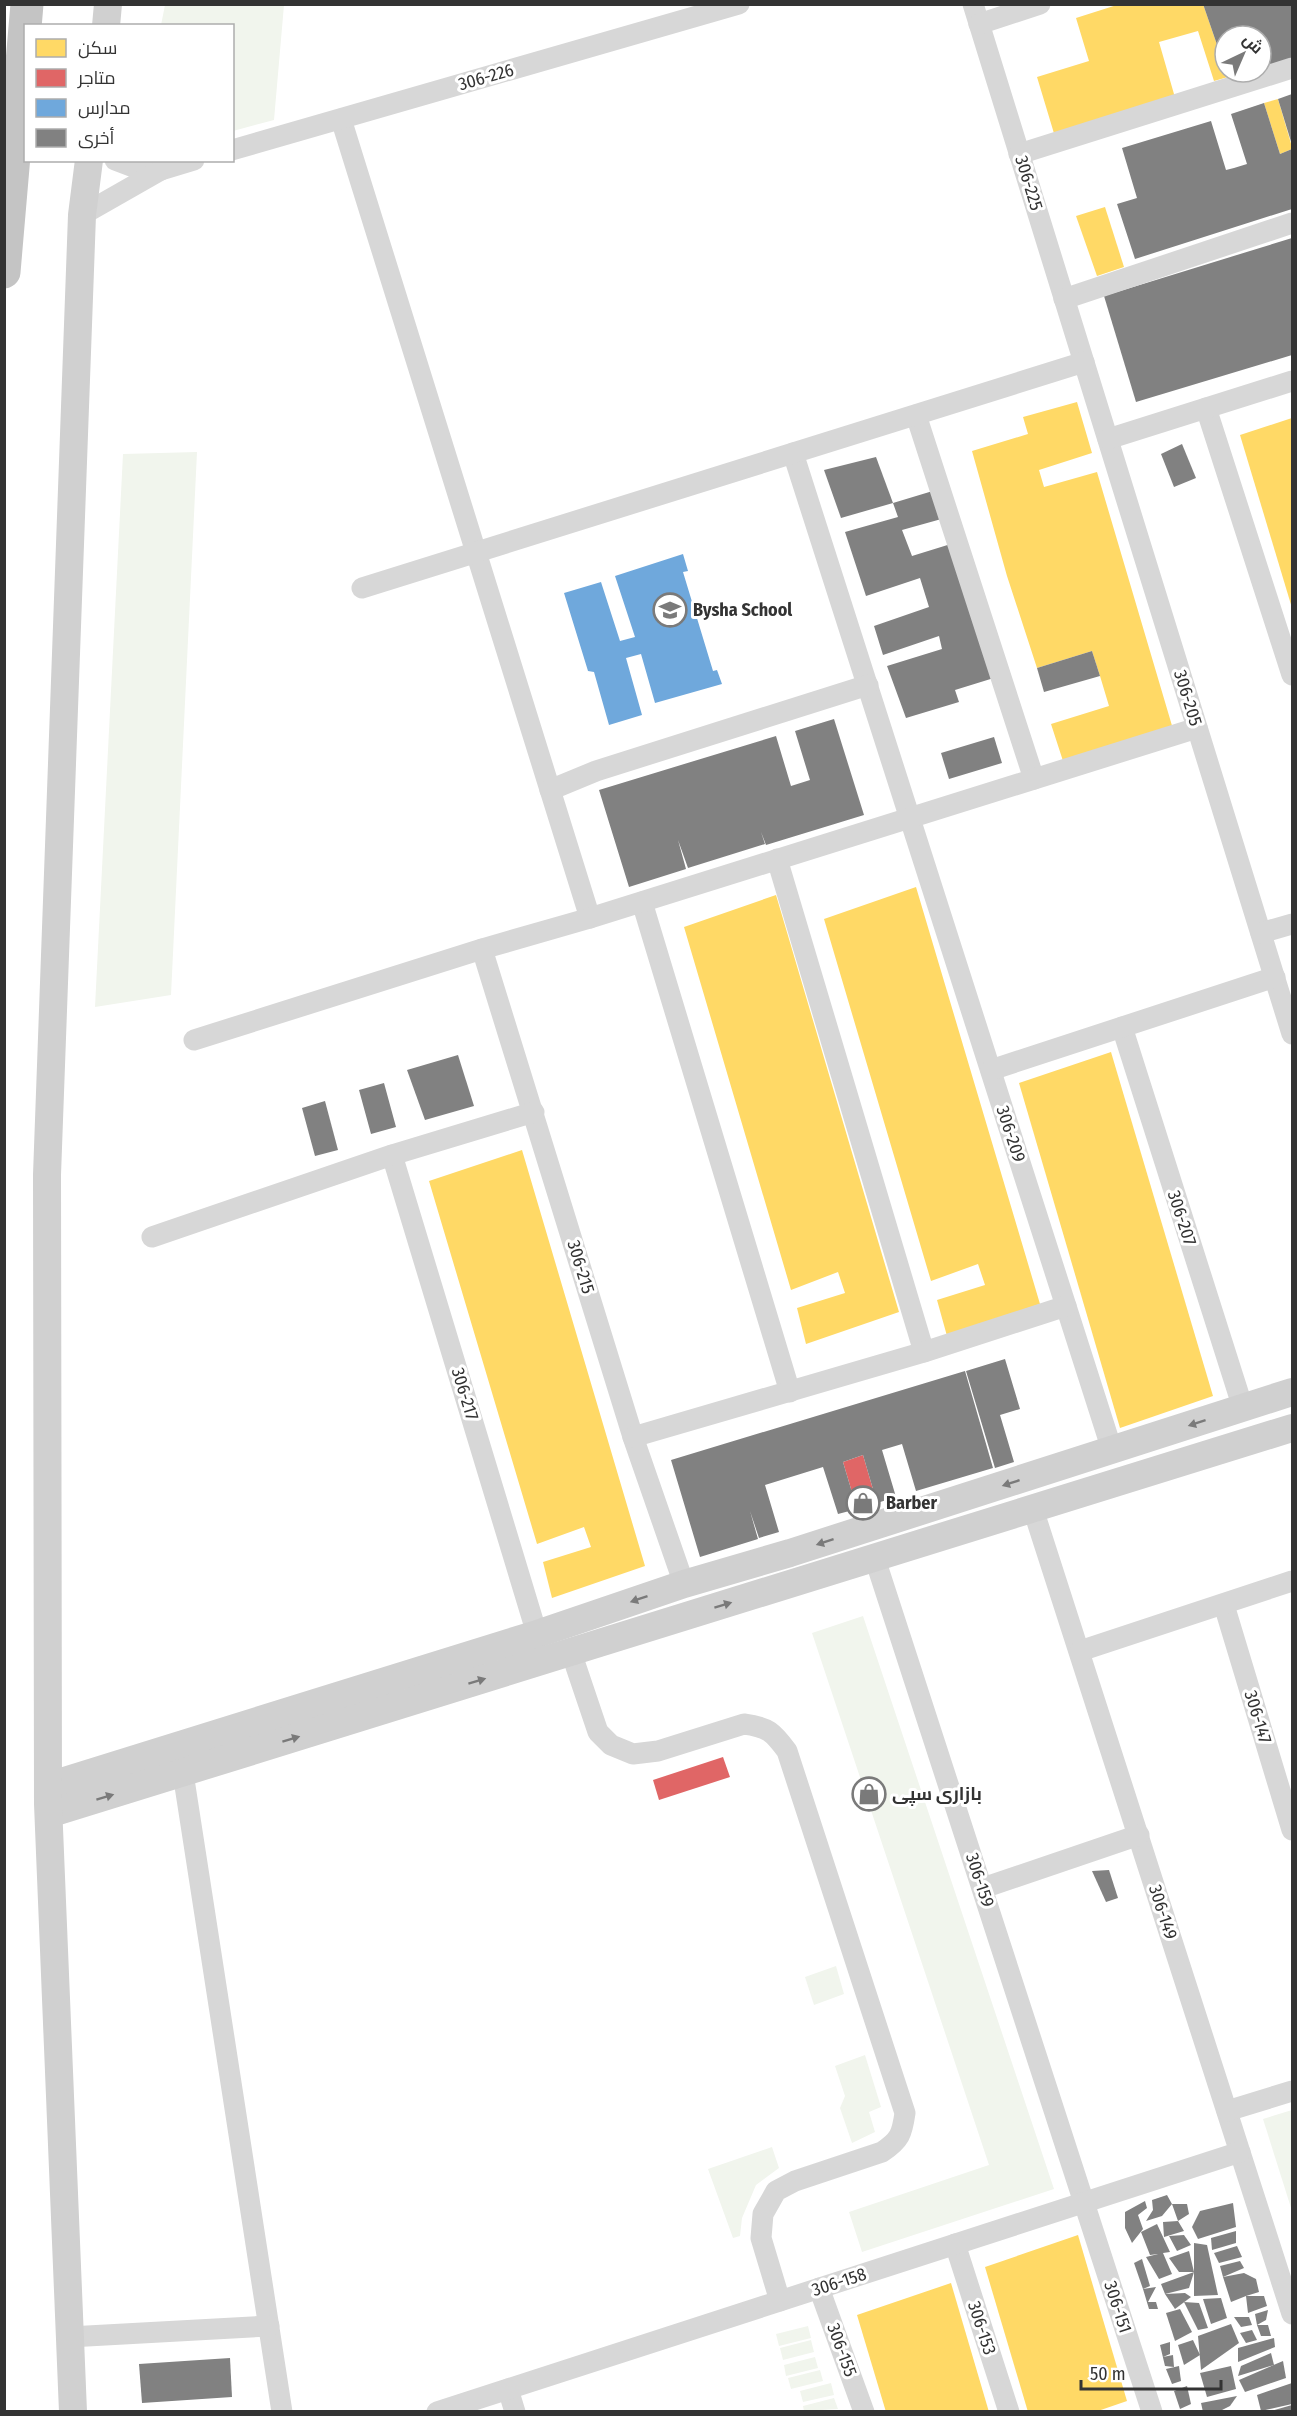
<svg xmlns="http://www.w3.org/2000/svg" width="1297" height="2416" font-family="'Fira Sans Condensed',Cairo,sans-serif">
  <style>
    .green { fill: #f1f5ed }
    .homes { fill: #ffd966 }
    .shops { fill: #e06666 }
    .schools { fill: #6fa8dc }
    .building { fill: #818181 }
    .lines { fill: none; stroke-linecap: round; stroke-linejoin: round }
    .street { stroke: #d7d7d7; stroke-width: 21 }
    .secondary { stroke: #d0d0d0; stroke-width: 28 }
    .highway { stroke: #c4c4c4; stroke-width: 33 }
    .oneway { fill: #7a7a7a }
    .labels { text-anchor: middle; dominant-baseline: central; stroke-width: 6; stroke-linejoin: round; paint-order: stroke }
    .street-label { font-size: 18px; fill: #333; stroke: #fff }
    .poi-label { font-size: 18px; font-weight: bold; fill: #333; stroke: #fff; text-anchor: start }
  </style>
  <rect width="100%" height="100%" fill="#fff"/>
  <g class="green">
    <polygon points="165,5 284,5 274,120 233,131 232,26 161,25"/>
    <polygon points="197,452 171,995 95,1007 123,454"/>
    <polygon points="863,1616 1054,2189 862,2252 849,2212 989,2165 812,1633"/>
    <polygon points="836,1966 844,1994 814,2005 805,1977"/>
    <polygon points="865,2055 881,2107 869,2112 875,2132 852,2143 840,2108 845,2096 835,2066"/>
    <polygon points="1292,2110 1292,2211 1263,2119"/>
    <polygon points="772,2147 779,2168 756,2185 742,2218 740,2236 733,2238 708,2169"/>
    <polygon points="808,2326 811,2338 779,2346 776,2334"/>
    <polygon points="811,2340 814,2352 783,2360 780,2348"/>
    <polygon points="815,2357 818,2368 786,2376 784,2365"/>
    <polygon points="820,2370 823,2381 791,2389 788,2378"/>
    <polygon points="831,2383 834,2395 803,2402 800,2391"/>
    <polygon points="834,2398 838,2409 804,2411 803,2406"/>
  </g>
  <g class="homes">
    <polygon points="1120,4 1203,4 1228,77 1214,81 1198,31 1159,42 1176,101 1056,140 1037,77 1089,61 1076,18"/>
    <polygon points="1278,99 1292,147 1292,149 1280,154 1264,103"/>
    <polygon points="1105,207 1124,267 1097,276 1076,216"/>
    <polygon points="1077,402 1092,453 1039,470 1044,487 1097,472 1173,729 1063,761 1051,724 1109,706 1100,676 1092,651 1037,668 1007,576 972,451 1028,434 1023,417"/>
    <polygon points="1292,418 1292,608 1240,435"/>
    <polygon points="916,887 1040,1304 947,1336 937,1300 985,1285 978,1264 931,1281 824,919"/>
    <polygon points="776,895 899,1312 806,1344 797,1308 845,1293 838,1272 791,1290 684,927"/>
    <polygon points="1111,1052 1213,1396 1120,1428 1019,1083"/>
    <polygon points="522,1150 645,1566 552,1598 543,1562 591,1547 584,1527 537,1544 429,1181"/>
    <polygon points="1078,2235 1127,2401 1095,2412 1028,2412 985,2267"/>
    <polygon points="951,2283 989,2412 886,2412 857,2315"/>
  </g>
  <g class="shops">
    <polygon points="863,1455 877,1503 857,1509 843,1462"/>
    <polygon points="723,1757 730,1777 659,1800 653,1780"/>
  </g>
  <polygon class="schools" points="683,554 688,571 683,572 713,671 717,670 722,684 655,703 641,654 626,658 642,715 609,725 594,672 588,671 564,593 601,582 620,641 635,637 615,576"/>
  <g class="building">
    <polygon points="1203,4 1292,4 1292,59 1261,68 1261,36 1225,36 1225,68"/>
    <polygon points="1292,94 1292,145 1278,99"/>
    <polygon points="1264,103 1280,154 1292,149 1292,209 1135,259 1117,204 1137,198 1122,148 1211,121 1226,170 1234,168 1247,164 1231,114"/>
    <polygon points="1292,238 1292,355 1136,402 1104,296"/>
    <polygon points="1182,444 1196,478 1174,487 1161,454"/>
    <polygon points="876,457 893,503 841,518 824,470"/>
    <polygon points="936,490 945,518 902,530 912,556 954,543 997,677 955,690 959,702 906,718 887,666 942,649 939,636 883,655 874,626 929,607 920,578 866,596 845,532 898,517 893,503"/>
    <polygon points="1092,651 1100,676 1044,692 1037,668"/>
    <polygon points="834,719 864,815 766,845 761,832 765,844 688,868 678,840 686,869 629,887 599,790 776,736 791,786 810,780 795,731"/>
    <polygon points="994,737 1002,763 949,779 941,753"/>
    <polygon points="458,1055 474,1106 425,1120 407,1070"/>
    <polygon points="384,1083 396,1127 371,1134 359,1090"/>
    <polygon points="325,1101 338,1150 315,1156 302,1108"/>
    <polygon points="1005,1359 1020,1409 1000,1415 1014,1462 995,1468 966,1371"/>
    <polygon points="965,1371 993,1468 916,1491 902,1444 882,1450 896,1497 877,1503 863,1455 843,1462 857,1509 838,1514 823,1467 765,1485 779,1532 759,1538 750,1511 758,1539 700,1557 671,1460"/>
    <polygon points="1109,1870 1118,1898 1106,1902 1092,1871"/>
    <polygon points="1167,2195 1172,2204 1162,2216 1146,2221 1153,2210 1152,2200"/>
    <polygon points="1145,2201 1147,2208 1138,2215 1143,2229 1132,2243 1125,2228 1125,2212"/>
    <polygon points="1233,2203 1236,2227 1198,2239 1192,2227 1200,2211"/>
    <polygon points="1172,2204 1187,2204 1189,2214 1178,2221 1184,2231 1164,2237 1163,2222 1178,2221"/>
    <polygon points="1157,2224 1170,2252 1163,2253 1172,2274 1159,2279 1146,2257 1158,2254 1150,2255 1141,2232"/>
    <polygon points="1236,2231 1236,2243 1212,2250 1211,2238"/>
    <polygon points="1184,2235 1191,2245 1177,2251 1169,2236"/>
    <polygon points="1194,2243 1207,2245 1218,2295 1194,2296"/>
    <polygon points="1237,2246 1242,2257 1219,2263 1214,2253"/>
    <polygon points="1189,2251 1194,2272 1189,2288 1165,2294 1161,2284 1194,2272 1179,2272 1169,2258"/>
    <polygon points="1142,2259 1150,2286 1143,2289 1134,2263"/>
    <polygon points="1240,2261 1244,2268 1223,2277 1220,2266"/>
    <polygon points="1244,2273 1256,2279 1259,2292 1246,2296 1264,2296 1267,2306 1248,2313 1246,2296 1231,2302 1223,2277"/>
    <polygon points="1156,2287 1148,2302 1156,2302 1158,2309 1149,2309 1143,2289"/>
    <polygon points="1185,2293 1191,2297 1175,2309 1165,2294"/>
    <polygon points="1221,2298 1227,2318 1211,2324 1203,2299"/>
    <polygon points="1184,2302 1199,2303 1208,2328 1198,2330"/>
    <polygon points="1180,2309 1192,2332 1175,2341 1166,2313"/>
    <polygon points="1268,2310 1266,2320 1257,2325 1268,2325 1271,2336 1261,2336 1257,2325 1255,2314"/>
    <polygon points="1234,2317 1249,2317 1252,2325 1241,2327"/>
    <polygon points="1231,2324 1239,2343 1201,2370 1198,2336"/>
    <polygon points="1252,2330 1257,2340 1246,2343 1240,2333"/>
    <polygon points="1274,2338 1275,2347 1238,2362 1238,2348"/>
    <polygon points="1193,2340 1200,2355 1184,2365 1178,2345"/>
    <polygon points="1170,2342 1170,2354 1163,2357 1173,2355 1174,2367 1165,2366 1160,2345"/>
    <polygon points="1271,2353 1274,2365 1238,2376 1241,2366"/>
    <polygon points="230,2358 232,2397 142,2403 139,2364"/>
    <polygon points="1283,2361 1286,2378 1245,2392 1239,2380"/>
    <polygon points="1179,2366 1181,2381 1172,2384 1166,2369"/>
    <polygon points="1231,2366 1236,2389 1207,2397 1200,2373"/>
    <polygon points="1292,2383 1292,2404 1261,2411 1257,2395"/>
    <polygon points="1187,2386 1191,2404 1180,2409 1174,2391"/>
    <polygon points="1237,2396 1230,2406 1218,2412 1203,2412 1201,2403"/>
    <polygon points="1292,2405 1292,2412 1271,2412 1271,2411"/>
  </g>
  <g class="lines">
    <g class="street">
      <polyline points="973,4 1292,1034"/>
      <polyline points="979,24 1040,4"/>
      <polyline points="341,119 590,918"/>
      <polyline points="232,150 739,4"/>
      <polyline points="1019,154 1292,68"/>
      <polyline points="115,160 136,168 161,170"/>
      <polyline points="82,215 161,170 194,160"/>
      <polyline points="1064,299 1292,223"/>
      <polyline points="1206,408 1292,675"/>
      <polyline points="916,415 1034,779"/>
      <polyline points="1108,439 1292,381"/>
      <polyline points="793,453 1112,1450"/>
      <polyline points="362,588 1084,362"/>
      <polyline points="550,790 596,771 868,685"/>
      <polyline points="777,859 924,1352"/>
      <polyline points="642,902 790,1392"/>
      <polyline points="1261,933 1292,924"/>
      <polyline points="482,949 633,1437 684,1584"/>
      <polyline points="1122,1027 1243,1408"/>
      <polyline points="194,1040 482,949 590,918 1197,728"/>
      <polyline points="991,1070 1275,977"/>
      <polyline points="392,1155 537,1634"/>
      <polyline points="152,1237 392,1155 534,1112"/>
      <polyline points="633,1437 924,1352 1066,1306"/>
      <polyline points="1033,1509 1292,2314"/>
      <polyline points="875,1559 1152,2412"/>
      <polyline points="1224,1605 1292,1830"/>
      <polyline points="1080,1651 1292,1581"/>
      <path d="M 571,1652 L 598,1732 L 611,1745 L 633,1754 L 658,1751 L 744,1724 C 768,1727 773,1732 787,1751 L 905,2113 C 902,2134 900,2140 882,2152 L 795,2181 L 776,2191 L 763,2214 L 761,2238 L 780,2301"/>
      <polyline points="183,1773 282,2412"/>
      <polyline points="983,1888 1139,1835"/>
      <polyline points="1227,2111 1292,2091"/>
      <polyline points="955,2244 1009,2412"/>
      <polyline points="819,2288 864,2412"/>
      <polyline points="69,2337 269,2326"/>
      <polyline points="508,2389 515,2412"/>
      <polyline points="437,2412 1240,2152"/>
    </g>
    <g class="secondary">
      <polyline points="106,26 108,4"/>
      <polyline points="48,1786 537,1634 684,1584 790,1553 1292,1392"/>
      <polyline points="49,1814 1292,1428"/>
      <polyline points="73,2412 48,1804 47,1175 82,215 89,160"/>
    </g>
    <polyline class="highway" points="4,272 27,4"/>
  </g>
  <defs><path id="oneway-solid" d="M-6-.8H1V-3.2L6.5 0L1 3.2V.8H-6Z" transform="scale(1.5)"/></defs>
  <g class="oneway">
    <use href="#oneway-solid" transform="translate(1197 1423) rotate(162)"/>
    <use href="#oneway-solid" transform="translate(1011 1483) rotate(162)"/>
    <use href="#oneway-solid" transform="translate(825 1542) rotate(162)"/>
    <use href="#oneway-solid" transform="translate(639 1599) rotate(161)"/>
    <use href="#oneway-solid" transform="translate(723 1605) rotate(-17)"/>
    <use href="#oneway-solid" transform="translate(477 1681) rotate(-17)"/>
    <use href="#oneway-solid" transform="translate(291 1739) rotate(-17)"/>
    <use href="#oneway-solid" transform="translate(105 1797) rotate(-17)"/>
  </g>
  <defs>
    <g id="school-ring" transform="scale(1.725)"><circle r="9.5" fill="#fff" stroke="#7a7a7a" stroke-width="1.5"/><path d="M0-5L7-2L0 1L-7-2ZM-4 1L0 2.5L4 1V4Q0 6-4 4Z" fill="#7a7a7a"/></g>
    <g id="shop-ring" transform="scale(1.725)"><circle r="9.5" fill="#fff" stroke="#7a7a7a" stroke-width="1.5"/><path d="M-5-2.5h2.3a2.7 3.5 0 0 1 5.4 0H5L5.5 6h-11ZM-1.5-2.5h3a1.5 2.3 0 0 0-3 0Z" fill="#7a7a7a"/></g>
  </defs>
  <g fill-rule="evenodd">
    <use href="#school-ring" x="670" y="610"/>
    <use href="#shop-ring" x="863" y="1503"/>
    <use href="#shop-ring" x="869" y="1794"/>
  </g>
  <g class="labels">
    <g class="street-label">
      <text transform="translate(486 77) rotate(-16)">306-226</text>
      <text transform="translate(1029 183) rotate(73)">306-225</text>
      <text transform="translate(1188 698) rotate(73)">306-205</text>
      <text transform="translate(1011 1134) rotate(72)">306-209</text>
      <text transform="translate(1182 1218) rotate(72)">306-207</text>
      <text transform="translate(581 1267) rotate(73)">306-215</text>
      <text transform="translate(465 1394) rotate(73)">306-217</text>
      <text transform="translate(1258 1717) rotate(73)">306-147</text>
      <text transform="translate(980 1880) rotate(72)">306-159</text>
      <text transform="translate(1163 1912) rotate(72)">306-149</text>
      <text transform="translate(839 2282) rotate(-18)">306-158</text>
      <text transform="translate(1118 2307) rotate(72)">306-151</text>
      <text transform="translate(982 2328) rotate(72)">306-153</text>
      <text transform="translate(842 2350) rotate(70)">306-155</text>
    </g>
    <g class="poi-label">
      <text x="693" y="610">Bysha School</text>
      <text x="886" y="1503">Barber</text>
      <text x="892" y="1794">بازاری سپی</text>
    </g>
  </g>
  <rect width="1297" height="2416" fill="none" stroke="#333333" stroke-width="12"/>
  <rect x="24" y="24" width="210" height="138" fill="#ffffff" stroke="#adadad" stroke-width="1.5"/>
  <rect x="36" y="39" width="30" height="18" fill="#ffd966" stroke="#adadad" stroke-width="1.5"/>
  <text x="78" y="54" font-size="18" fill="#333333">سكن</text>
  <rect x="36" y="69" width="30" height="18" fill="#e06666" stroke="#adadad" stroke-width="1.5"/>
  <text x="78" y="84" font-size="18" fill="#333333">متاجر</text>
  <rect x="36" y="99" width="30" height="18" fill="#6fa8dc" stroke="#adadad" stroke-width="1.5"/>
  <text x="78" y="114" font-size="18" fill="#333333">مدارس</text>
  <rect x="36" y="129" width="30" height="18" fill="#818181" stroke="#adadad" stroke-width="1.5"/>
  <text x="78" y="144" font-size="18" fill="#333333">أخرى</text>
  <g transform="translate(1243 54) rotate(44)"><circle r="28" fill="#ffffff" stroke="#adadad" stroke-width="1.5"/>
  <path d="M0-4.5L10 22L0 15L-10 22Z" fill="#7a7a7a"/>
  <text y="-9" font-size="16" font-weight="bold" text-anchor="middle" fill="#333333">ش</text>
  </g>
  <path d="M1081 2380v9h140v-9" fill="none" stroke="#333333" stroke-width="3"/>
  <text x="1090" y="2380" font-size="18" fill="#333333" stroke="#ffffff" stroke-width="4.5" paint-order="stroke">50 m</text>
</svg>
